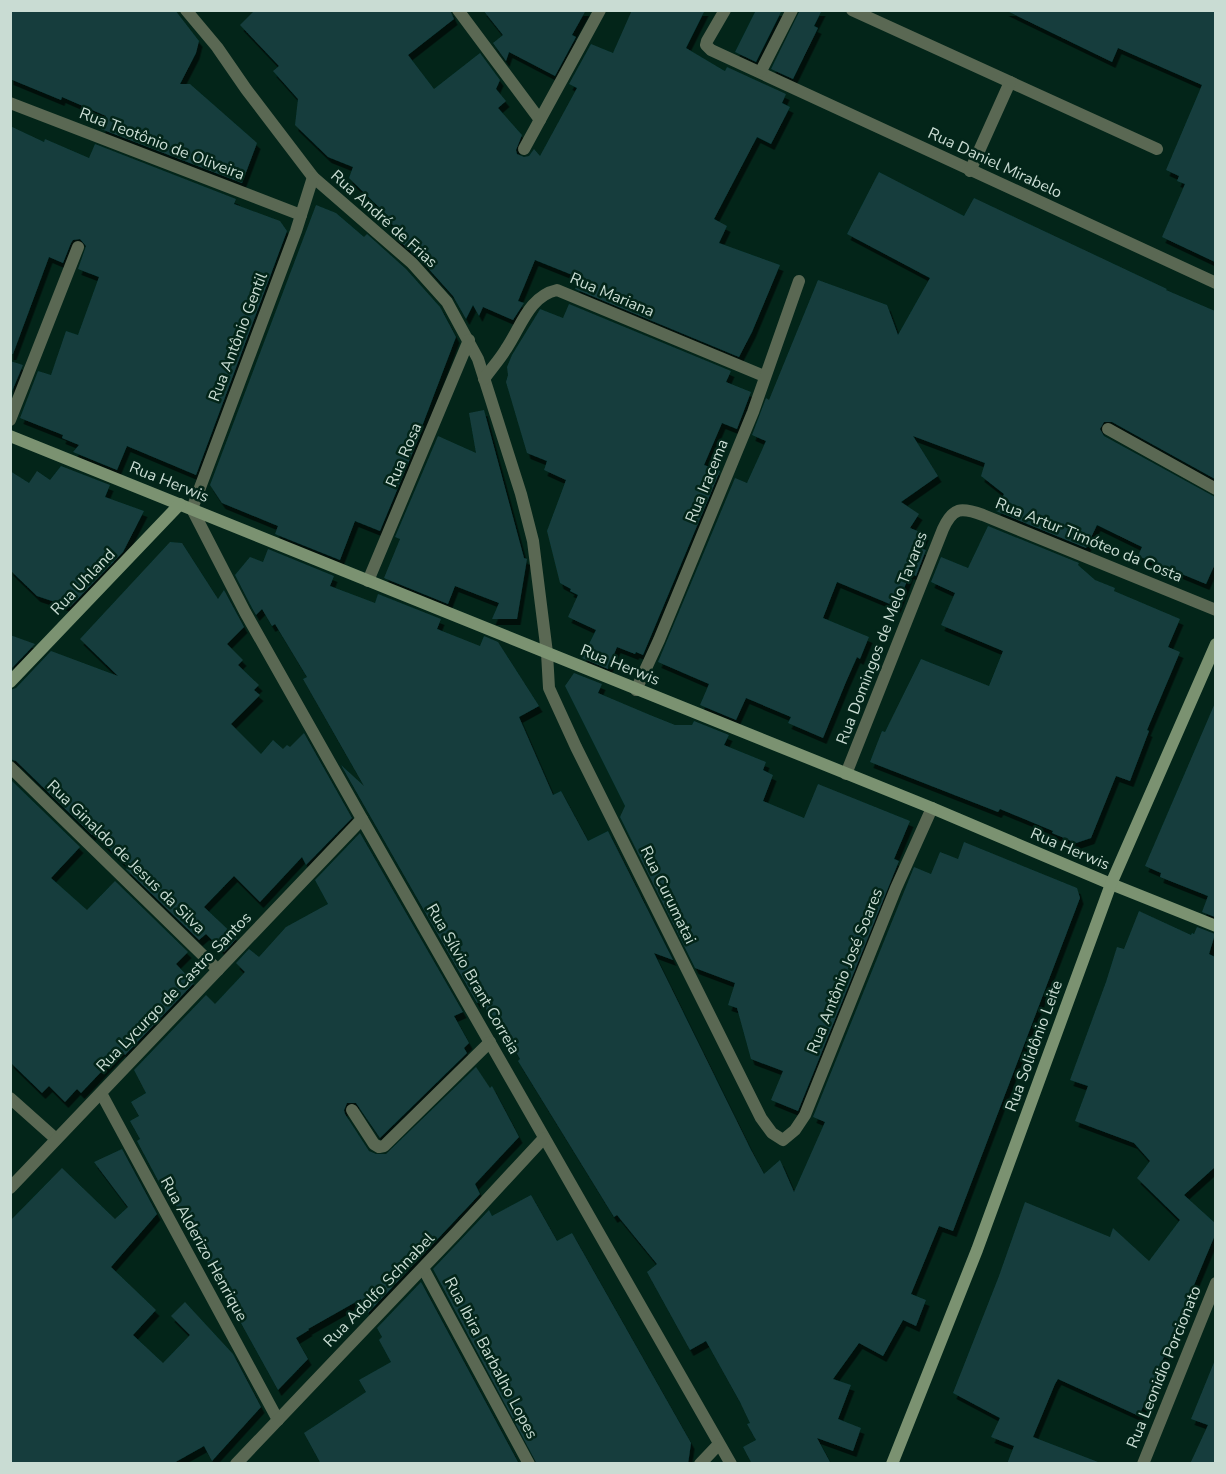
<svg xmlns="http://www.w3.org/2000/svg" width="1226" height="1474" font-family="'Nunito Sans',sans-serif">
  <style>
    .building { fill: #143e3e; filter: url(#shadow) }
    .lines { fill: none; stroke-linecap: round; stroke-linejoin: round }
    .street { stroke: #5a6853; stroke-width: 12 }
    .secondary { stroke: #7b9271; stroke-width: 12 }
    .labels { text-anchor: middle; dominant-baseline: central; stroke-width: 5; stroke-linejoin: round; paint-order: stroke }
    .street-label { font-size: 16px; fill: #c9dcd3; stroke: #032519 }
  </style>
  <defs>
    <filter id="shadow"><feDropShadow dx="3.5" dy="6" stdDeviation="0" flood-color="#0009"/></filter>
  </defs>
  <rect width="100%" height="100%" fill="#032519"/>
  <g class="building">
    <polygon points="10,10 175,10 199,41 196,53 180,84 190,84 257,143 242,183 101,129 106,116 62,97 61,100 10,79"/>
    <polygon points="255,10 450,10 454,19 408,55 434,89 480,53 500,80 496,89 506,101 498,108 522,135 516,150 517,154 524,157 529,156 534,149 540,156 577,88 569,84 591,44 613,53 632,10 705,10 686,48 723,70 725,71 727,67 786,94 782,103 790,107 771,144 757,137 714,219 727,226 719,243 780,265 752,332 739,357 575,289 580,278 535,260 518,301 524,303 513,320 483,307 479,316 473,305 466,319 453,296 418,257 391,234 409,241 384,216 386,214 349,178 353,167 328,157 295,125 298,99 273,71 279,66 240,25"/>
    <polygon points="483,10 586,10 572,35 576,37 555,76 509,52 506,61 493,43 503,35"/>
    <polygon points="756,10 782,10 756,62 735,52"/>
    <polygon points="800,10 822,10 814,26 818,28 793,79 771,69"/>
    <polygon points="1005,10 1215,10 1215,262 1162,237 1185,184 1177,181 1179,176 1166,170 1202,85 1118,48 1112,62"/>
    <polygon points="10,126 44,142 45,139 89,158 95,144 236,199 234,204 280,221 287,231 196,475 127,446 117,470 73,452 79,445 62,438 63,435 20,418 38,371 51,375 66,331 78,335 99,277 78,269 86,246 80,239 73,240 71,243 63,263 49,257 13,354 10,354"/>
    <polygon points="879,172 964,216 974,198 1167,289 1166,290 1215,311 1215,479 1112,422 1104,422 1100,429 1104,436 1215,497 1215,564 1206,584 1138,556 1142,547 1097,525 1086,548 996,511 1004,494 981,476 985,463 913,436 938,476 901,502 919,514 910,528 925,534 919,548 926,550 916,576 910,573 897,607 837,582 823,618 869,637 860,659 857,657 846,682 823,738 788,723 791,717 746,698 736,720 700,705 709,684 658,662 735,478 747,483 766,441 752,435 766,398 769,400 818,280 887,305 898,335 930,278 847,234"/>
    <polygon points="316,205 336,213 364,237 367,234 406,269 440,307 456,337 421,429 422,430 380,531 355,521 340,560 275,534 278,526 222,503 210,485"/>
    <polygon points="569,304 731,371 726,382 751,392 737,429 722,423 704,465 720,471 643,655 636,652 635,654 617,647 608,669 582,658 596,630 568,617 578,595 570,591 571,589 560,583 547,531 566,480 544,470 547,461 527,453 506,382 508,375 507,367 512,355 539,311 540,309 563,318"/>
    <polygon points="10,361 23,365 10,396"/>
    <polygon points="484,410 524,558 527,559 517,619 492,619 499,603 455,586 448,604 384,578 400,539 395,537 438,436 476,453 469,413"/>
    <polygon points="61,466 110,485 105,497 144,511 123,552 70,607 37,596 10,570 10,471 29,483 37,471 50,480"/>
    <polygon points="988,526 1079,563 1078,565 1095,580 1115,588 1114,591 1180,619 1168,647 1180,652 1147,730 1149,731 1130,781 1116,776 1091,838 1076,843 1052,833 1053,831 1000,809 998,812 870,762 882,731 885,732 921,659 989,686 1003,651 941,625 955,593 931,582 941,557 968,568"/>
    <polygon points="170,542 182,543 218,599 224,590 244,627 227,644 243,660 238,665 259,685 254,690 260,695 231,724 261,754 273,740 283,749 287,745 290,747 304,733 352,818 306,865 302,857 260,902 234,876 204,907 237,938 224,952 206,934 199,940 126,869 128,867 93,833 92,835 16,761 10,759 10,690 16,688 51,651 118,676 80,639"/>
    <polygon points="268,549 334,576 330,586 375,603 378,594 441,619 437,629 480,646 484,636 498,642 539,706 519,717 553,795 561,791 588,841 608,831 673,960 654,953 751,1150 764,1174 780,1160 794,1192 825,1122 813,1117 914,867 931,874 940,852 958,859 964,842 1077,888 1080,898 953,1231 939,1226 911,1294 926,1300 916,1326 903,1320 883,1356 859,1343 833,1379 851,1385 838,1419 861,1428 853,1451 817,1438 831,1464 752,1464 743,1447 756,1440 747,1424 750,1423 740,1402 706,1341 690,1350 647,1272 657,1264 617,1215 614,1217 518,1061 520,1059 496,1016 492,1019 481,1001 477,1003 341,765 364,786 303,679 307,677 275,624 272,626 262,609 256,615 252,608 235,575 250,557 263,562"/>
    <polygon points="10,635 35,644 10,670"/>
    <polygon points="574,673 602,684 598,693 650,715 675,725 692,725 694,721 729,735 724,745 766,762 763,770 773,775 763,801 804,818 818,784 910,821 894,859 899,861 798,1111 771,1100 783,1071 751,1059 737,1008 728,1005 735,983 695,968 620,817 625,806 565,686"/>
    <polygon points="1215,703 1215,917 1202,912 1208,896 1160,877 1161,873 1145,866"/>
    <polygon points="10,779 80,847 51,878 87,910 115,881 188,952 176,964 194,983 125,1055 122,1050 81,1093 77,1089 65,1102 49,1086 42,1093 10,1062"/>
    <polygon points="360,833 463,1012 454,1016 469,1043 464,1048 467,1053 380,1138 356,1103 347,1103 344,1110 345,1114 369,1151 376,1154 386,1154 476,1067 490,1088 492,1086 519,1137 475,1184 480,1194 368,1313 361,1299 308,1329 309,1330 296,1338 308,1359 278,1390 172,1198 169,1201 137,1141 140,1139 130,1121 139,1116 131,1102 146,1093 134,1070 206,995 215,1004 245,972 236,963 249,949 259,957 286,927 328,904 315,880"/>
    <polygon points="1139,911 1191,935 1192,933 1194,934 1197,927 1215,934 1209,954 1215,957 1215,1167 1184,1195 1215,1223 1215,1235 1139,1416 1058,1379 1055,1384 1033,1437 1098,1462 1097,1464 1007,1464 1014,1446 991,1437 1000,1418 953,1393 999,1276 1025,1202 1110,1237 1113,1228 1149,1261 1180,1220 1137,1178 1150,1161 1134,1143 1075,1121 1088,1086 1070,1080 1106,982 1117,947 1124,949"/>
    <polygon points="122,1149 157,1214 111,1267 156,1310 133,1335 163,1363 190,1335 171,1316 185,1302 233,1354 261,1407 212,1461 204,1446 172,1464 10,1464 10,1221 62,1168 115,1219 128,1207 94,1162"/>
    <polygon points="531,1195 557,1241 572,1233 691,1443 688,1464 537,1464 433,1269 489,1210 492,1216"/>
    <polygon points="421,1282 519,1464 321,1464 304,1433 366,1392 359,1380 391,1362 379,1340 382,1337 377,1328"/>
    <polygon points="1215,1360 1215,1464 1190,1464 1208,1425 1191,1419"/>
  </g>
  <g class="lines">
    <g class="street">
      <polyline points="186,10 217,47 246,89 313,177 412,263 447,302 478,359 521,494 533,541 547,653 549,688 576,747 761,1118 772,1133 783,1140 795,1130 805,1115 896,888 932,808"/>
      <polyline points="458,10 540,120"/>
      <polyline points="725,10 707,41 706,45 711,50 1216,283"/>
      <polyline points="852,10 1157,149"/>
      <polyline points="761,71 792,10"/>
      <polyline points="10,103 301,215"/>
      <polyline points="524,149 600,10"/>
      <polyline points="970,171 1010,82"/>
      <polyline points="313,177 296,231 192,509 245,612 362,819 731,1464"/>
      <path d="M 484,379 C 491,369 500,359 506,349 C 521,327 529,296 557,290 L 764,376"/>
      <polyline points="10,420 78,247"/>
      <polyline points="1108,429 1216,489"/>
      <polyline points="368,581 469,340"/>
      <polyline points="636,690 659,640 753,412 799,281"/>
      <polyline points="10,767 218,970"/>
      <path d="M 846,774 L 943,529 C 953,507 961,507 983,515 L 1216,610"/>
      <polyline points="101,1093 278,1420"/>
      <polyline points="10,1098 56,1139"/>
      <polyline points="352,1110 374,1144 379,1147 384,1146 490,1042"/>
      <polyline points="10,1188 362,819"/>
      <polyline points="423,1268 529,1464"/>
      <polyline points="236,1464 455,1234 544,1138"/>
      <polyline points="700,1464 719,1444"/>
      <polyline points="1143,1464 1216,1283"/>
    </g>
    <g class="secondary">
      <polyline points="10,436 932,808 1111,884 1216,926"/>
      <polyline points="10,682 180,504"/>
      <polyline points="892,1464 977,1250 1111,884 1216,644"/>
    </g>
  </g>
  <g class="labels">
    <g class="street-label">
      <text transform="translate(162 144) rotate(21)">Rua Teotônio de Oliveira</text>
      <text transform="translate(995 163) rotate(25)">Rua Daniel Mirabelo</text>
      <text transform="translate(384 219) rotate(42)">Rua André de Frias</text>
      <text transform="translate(612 295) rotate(23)">Rua Mariana</text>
      <text transform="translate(238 337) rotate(-69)">Rua Antônio Gentil</text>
      <text transform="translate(404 455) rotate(-67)">Rua Rosa</text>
      <text transform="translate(707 481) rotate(-68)">Rua Iracema</text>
      <text transform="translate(169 482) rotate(22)">Rua Herwis</text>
      <text transform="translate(1089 540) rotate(22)">Rua Artur Timóteo da Costa</text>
      <text transform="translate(83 582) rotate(-46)">Rua Uhland</text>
      <text transform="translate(882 638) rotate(-69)">Rua Domingos de Melo Tavares</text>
      <text transform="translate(620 665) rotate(22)">Rua Herwis</text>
      <text transform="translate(1070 849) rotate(23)">Rua Herwis</text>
      <text transform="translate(126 857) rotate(44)">Rua Ginaldo de Jesus da Silva</text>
      <text transform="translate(668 895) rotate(64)">Rua Curumatai</text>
      <text transform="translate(845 971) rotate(-68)">Rua Antônio José Soares</text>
      <text transform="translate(473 979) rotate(60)">Rua Sílvio Brant Correia</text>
      <text transform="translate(174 992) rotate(-46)">Rua Lycurgo de Castro Santos</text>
      <text transform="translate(1034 1046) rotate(-70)">Rua Solidônio Leite</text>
      <text transform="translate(204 1249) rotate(61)">Rua Alderizo Henrique</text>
      <text transform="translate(379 1290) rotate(-46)">Rua Adolfo Schnabel</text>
      <text transform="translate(491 1358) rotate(62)">Rua Ibira Barbalho Lopes</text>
      <text transform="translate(1164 1367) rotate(-68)">Rua Leonidio Porcionato</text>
    </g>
  </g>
  <rect width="1226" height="1474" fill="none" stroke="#c9dcd3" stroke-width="24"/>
</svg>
